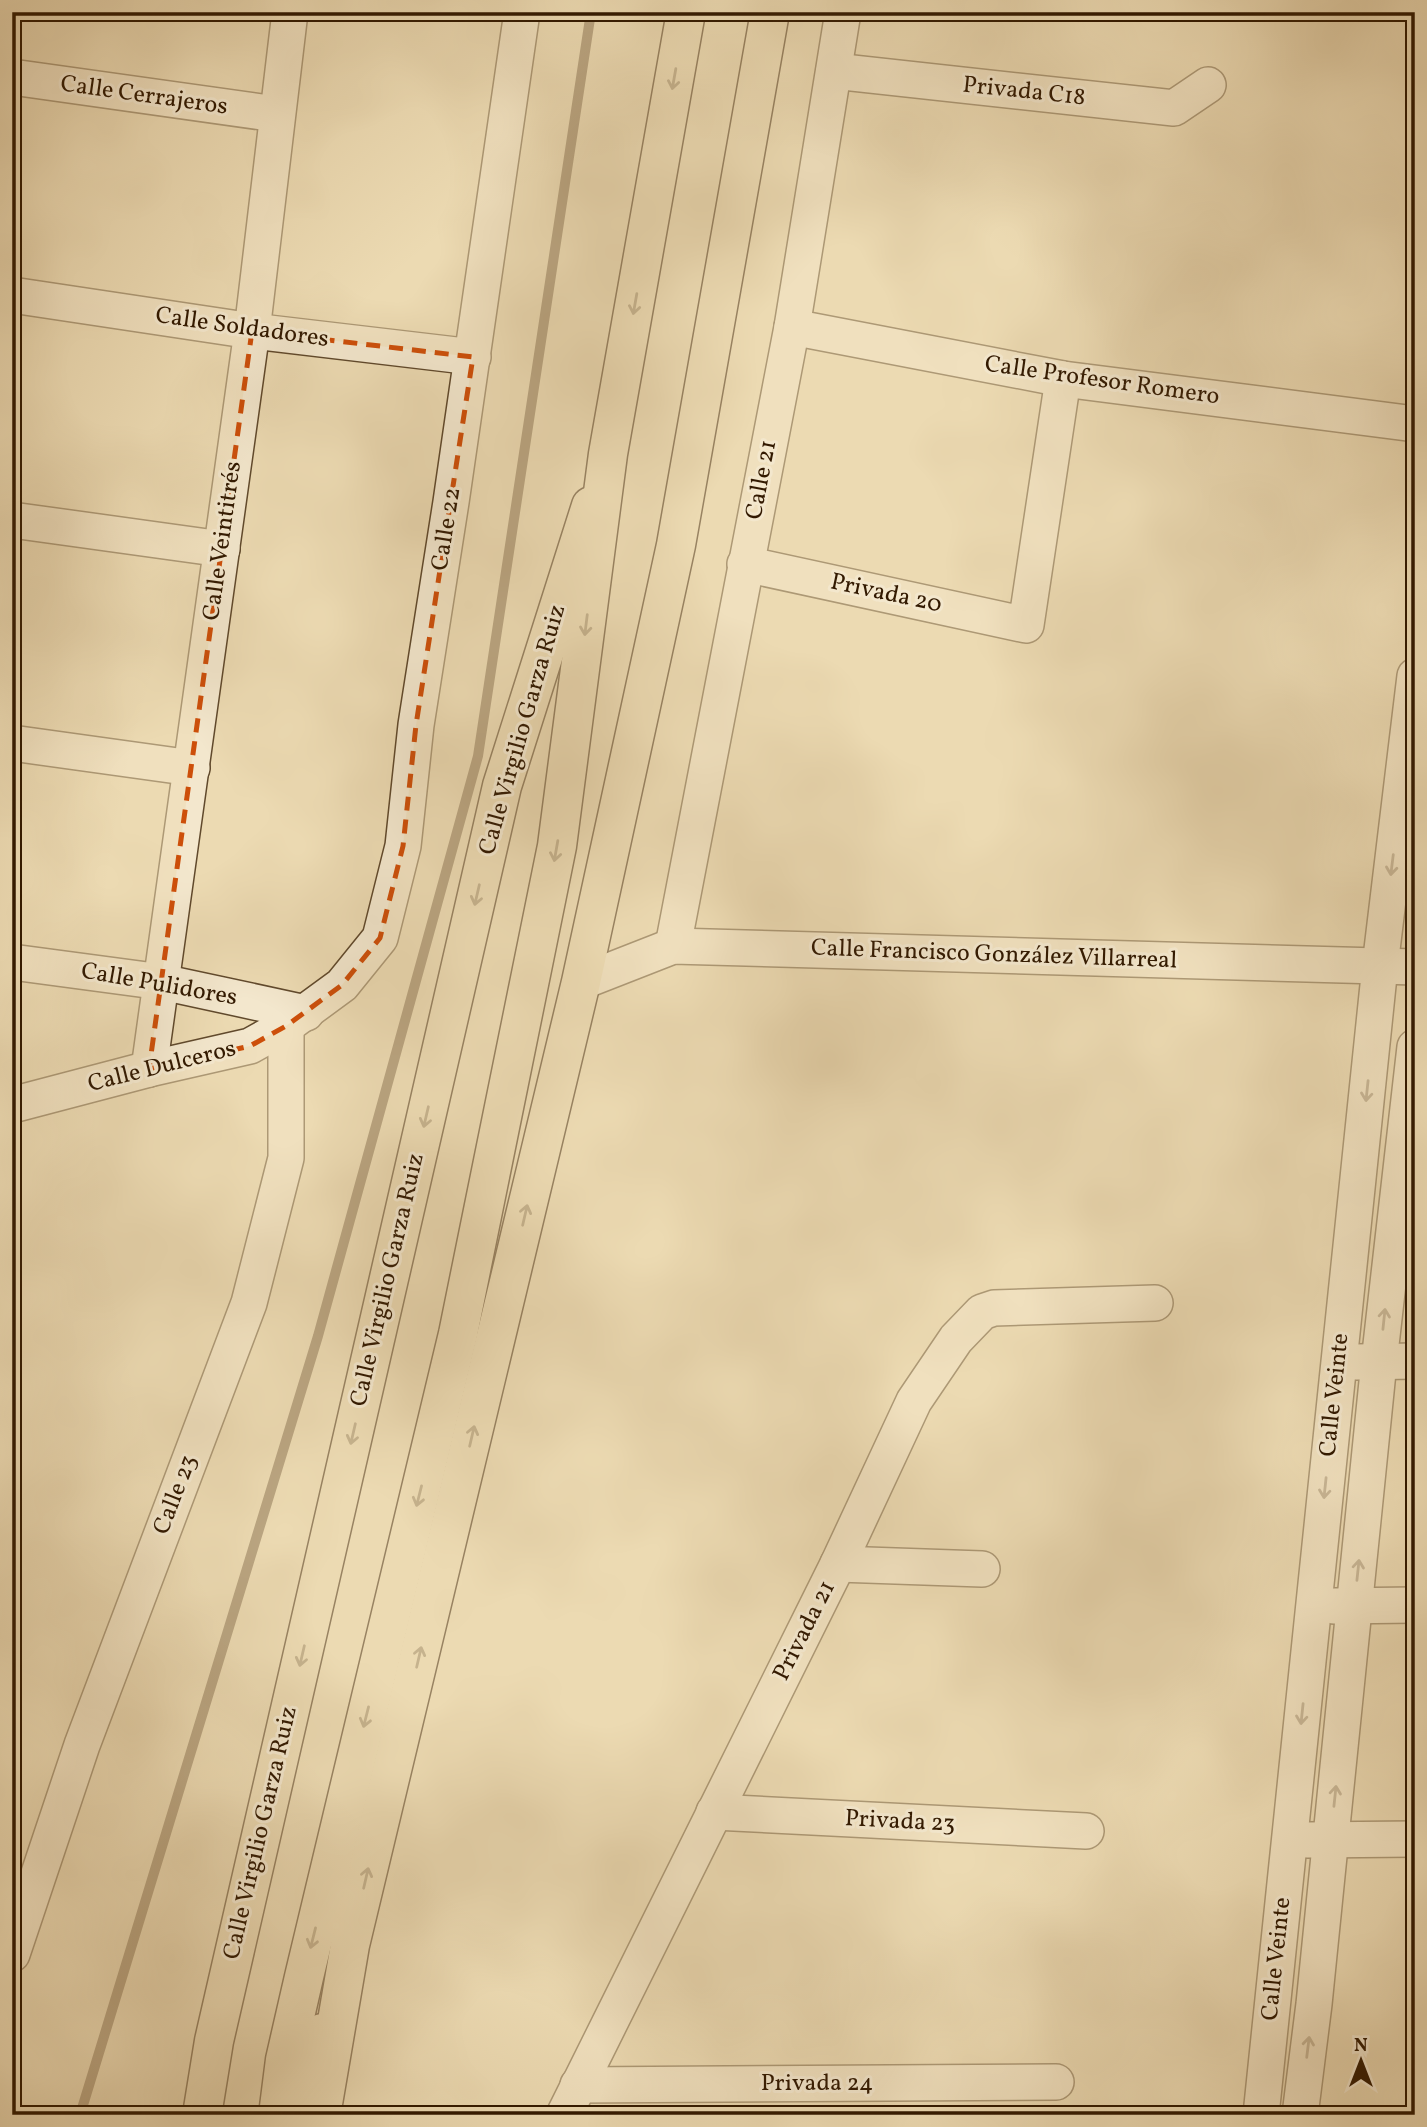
<svg xmlns="http://www.w3.org/2000/svg" width="1427" height="2127" font-family="Vollkorn,serif">
  <style>
    .lines { fill: none; stroke-linecap: round; stroke-linejoin: round }
    .stream { stroke: #7c6546; stroke-width: 10 }
    .minor-casing { stroke: #60492c; stroke-width: 38 }
    .major-casing { stroke: #321900; stroke-width: 41 }
    .highway-casing { stroke: #321900; stroke-width: 41 }
    .minor { stroke: #f3e7cd; stroke-width: 35 }
    .major { stroke: #ecdab2; stroke-width: 38 }
    .highway { stroke: #ecdab2; stroke-width: 38 }
    .oneway { stroke: #988362 }
    .oneway2 { stroke: #9c8a71 }
    .marked { fill: none; stroke: #cd4f0a; stroke-width: 5; stroke-dasharray: 14 9; stroke-linejoin: round }
    .labels { text-anchor: middle; dominant-baseline: central; stroke-width: 6; stroke-linejoin: round; paint-order: stroke }
    .street-label { font-size: 24px; fill: #321900; stroke: #f3e7cd }
  </style>
  <rect width="100%" height="100%" fill="#ecdab2"/>
  <filter id="stains"><feTurbulence type="fractalNoise" baseFrequency=".00286" numOctaves="4"/><feColorMatrix values="0 0 0 0 .2 0 0 0 0 .09 0 0 0 0 .02 0 0 0 .5 -.17"/></filter>
  <radialGradient id="worn" r=".72"><stop offset=".6" stop-color="#630" stop-opacity="0"/><stop offset="1" stop-color="#630" stop-opacity=".3"/></radialGradient>
  <g class="lines">
    <polyline class="stream" points="80,2115 318,1336 478,756 591,12"/>
    <g class="minor-casing">
      <g id="minor">
        <polyline points="834,71 1174,108 1208,85"/>
        <polyline points="12,77 276,114"/>
        <polyline points="12,295 252,331 473,357"/>
        <polyline points="792,327 1063,379 1415,424"/>
        <polyline points="12,520 222,549"/>
        <polyline points="745,564 1026,625 1063,379"/>
        <polyline points="12,743 192,768"/>
        <polyline points="673,946 792,327 843,12"/>
        <polyline points="12,962 162,982 306,1013"/>
        <polyline points="581,982 673,946 1415,967"/>
        <polyline points="149,1069 252,331 290,12"/>
        <polyline points="12,1105 149,1069 250,1046 286,1026 342,985 380,938 403,846 416,725 451,502 522,12"/>
        <polyline points="1356,1362 1415,1361"/>
        <polyline points="838,1564 982,1569"/>
        <polyline points="1334,1606 1415,1605"/>
        <polyline points="714,1812 1086,1831"/>
        <polyline points="1307,1840 1415,1839"/>
        <polyline points="12,1954 82,1745 249,1303 286,1158 286,1026"/>
        <polyline points="578,2085 1056,2082"/>
        <polyline points="564,2115 838,1564 914,1401 956,1339 982,1312 994,1308 1155,1303"/>
        <polyline points="1261,2115 1380,966 1415,676"/>
        <polyline points="1300,2115 1314,2004 1379,1362 1415,1047"/>
      </g>
    </g>
    <g class="major-casing">
      <g id="major">
        <polyline points="202,2115 214,2041 502,786 591,506"/>
        <polyline points="299,2115 322,2033"/>
      </g>
    </g>
    <g class="highway-casing">
      <g id="highway">
        <polyline points="278,2115 285,2060 304,1977 458,1334 557,846 608,454 686,12"/>
        <polyline points="321,2115 350,1945 581,982 676,545 770,12"/>
      </g>
    </g>
    <use href="#minor" class="minor"/>
    <use href="#major" class="major"/>
    <use href="#highway" class="highway"/>
  </g>
  <defs><path id="oneway-shaft" d="M-6 0H5M1.5-3L5.5 0L1.5 3" fill="none" stroke-width="1.6" stroke-linecap="round" stroke-linejoin="round" transform="scale(1.75)"/></defs>
  <g class="oneway">
    <use href="#oneway-shaft" transform="translate(674 79) rotate(100)"/>
    <use href="#oneway-shaft" transform="translate(635 304) rotate(100)"/>
    <use href="#oneway-shaft" transform="translate(586 625) rotate(97)"/>
    <use href="#oneway-shaft" transform="translate(556 851) rotate(100)"/>
    <use href="#oneway-shaft" transform="translate(477 895) rotate(103)"/>
    <use href="#oneway-shaft" transform="translate(426 1117) rotate(103)"/>
    <use href="#oneway-shaft" transform="translate(525 1215) rotate(-77)"/>
    <use href="#oneway-shaft" transform="translate(353 1434) rotate(103)"/>
    <use href="#oneway-shaft" transform="translate(472 1436) rotate(-77)"/>
    <use href="#oneway-shaft" transform="translate(419 1496) rotate(104)"/>
    <use href="#oneway-shaft" transform="translate(302 1656) rotate(103)"/>
    <use href="#oneway-shaft" transform="translate(419 1657) rotate(-77)"/>
    <use href="#oneway-shaft" transform="translate(366 1717) rotate(104)"/>
    <use href="#oneway-shaft" transform="translate(366 1878) rotate(-77)"/>
    <use href="#oneway-shaft" transform="translate(313 1938) rotate(104)"/>
  </g>
  <g class="oneway2">
    <use href="#oneway-shaft" transform="translate(1392 865) rotate(97)"/>
    <use href="#oneway-shaft" transform="translate(1367 1091) rotate(96)"/>
    <use href="#oneway-shaft" transform="translate(1384 1319) rotate(-84)"/>
    <use href="#oneway-shaft" transform="translate(1325 1488) rotate(96)"/>
    <use href="#oneway-shaft" transform="translate(1358 1570) rotate(-84)"/>
    <use href="#oneway-shaft" transform="translate(1302 1714) rotate(96)"/>
    <use href="#oneway-shaft" transform="translate(1335 1796) rotate(-84)"/>
    <use href="#oneway-shaft" transform="translate(1308 2047) rotate(-83)"/>
  </g>
  <path d="M0 0H1427V2127H0ZM 252,331 L 473,357 L 416,725 L 403,846 L 380,938 L 342,985 L 286,1026 L 250,1046 L 149,1069 Z" fill="#ecdab2" fill-opacity=".55" fill-rule="evenodd"/>
  <path class="marked" d="M 252,331 L 473,357 L 416,725 L 403,846 L 380,938 L 342,985 L 286,1026 L 250,1046 L 149,1069 Z"/>
  <g class="labels">
    <g class="street-label">
      <text transform="translate(1024 92) rotate(6)">Privada C18</text>
      <text transform="translate(144 96) rotate(8)">Calle Cerrajeros</text>
      <text transform="translate(242 328) rotate(8)">Calle Soldadores</text>
      <text transform="translate(1102 381) rotate(8)">Calle Profesor Romero</text>
      <text transform="translate(762 480) rotate(-79)">Calle 21</text>
      <text transform="translate(447 529) rotate(-81)">Calle 22</text>
      <text transform="translate(223 541) rotate(-82)">Calle Veintitrés</text>
      <text transform="translate(886 594) rotate(12)">Privada 20</text>
      <text transform="translate(523 730) rotate(-74)">Calle Virgilio Garza Ruiz</text>
      <text transform="translate(994 955) rotate(2)">Calle Francisco González Villarreal</text>
      <text transform="translate(159 985) rotate(10)">Calle Pulidores</text>
      <text transform="translate(162 1067) rotate(-14)">Calle Dulceros</text>
      <text transform="translate(388 1280) rotate(-77)">Calle Virgilio Garza Ruiz</text>
      <text transform="translate(1335 1395) rotate(-84)">Calle Veinte</text>
      <text transform="translate(176 1495) rotate(-69)">Calle 23</text>
      <text transform="translate(805 1631) rotate(-63)">Privada 21</text>
      <text transform="translate(900 1822) rotate(3)">Privada 23</text>
      <text transform="translate(261 1833) rotate(-77)">Calle Virgilio Garza Ruiz</text>
      <text transform="translate(1277 1959) rotate(-84)">Calle Veinte</text>
      <text x="817" y="2084">Privada 24</text>
    </g>
  </g>
  <rect width="1427" height="2127" fill="none" stroke="#ecdab2" stroke-width="42"/>
  <rect x="14" y="14" width="1399" height="2099" fill="none" stroke="#321900" stroke-width="3.5"/>
  <rect x="21" y="21" width="1385" height="2085" fill="none" stroke="#321900" stroke-width="2"/>
  <g transform="translate(1361 2061)" stroke="#f3e7cd" stroke-width="5" paint-order="stroke">
  <path d="M0-5L12 26L0 18L-12 26Z" fill="#321900"/>
  <text y="-10" font-size="19" font-weight="bold" text-anchor="middle" fill="#321900">N</text>
  </g>
  <rect width="100%" height="100%" filter="url(#stains)"/>
  <rect width="100%" height="100%" fill="url(#worn)"/>
</svg>
